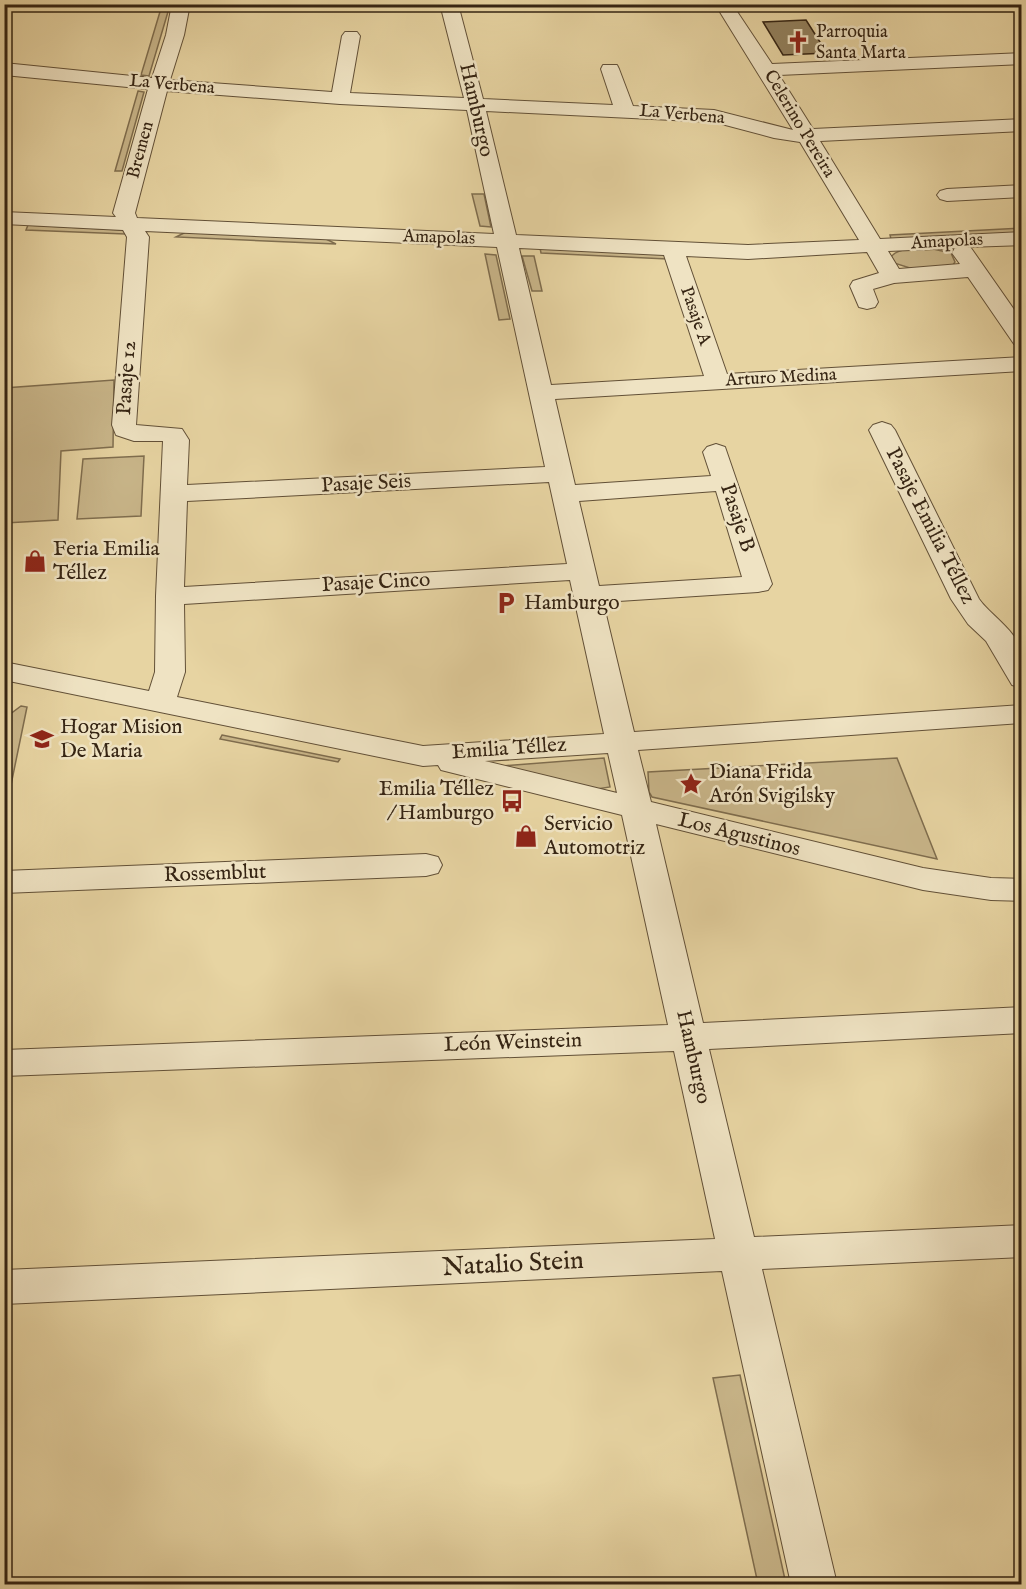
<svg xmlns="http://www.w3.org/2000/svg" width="1026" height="1589" font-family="'IM FELL English',serif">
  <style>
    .green { fill: #c9b68a; stroke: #7f6d4e; stroke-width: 1.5 }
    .building { fill: #92805d; stroke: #352413; stroke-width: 1.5 }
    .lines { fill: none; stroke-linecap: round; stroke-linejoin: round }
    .minor-casing { stroke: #625037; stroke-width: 2 }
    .minor { fill: #efe3c3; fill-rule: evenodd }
    .labels { text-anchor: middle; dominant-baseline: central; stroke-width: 5; stroke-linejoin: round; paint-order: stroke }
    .far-poi-label { font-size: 18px; fill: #352413; stroke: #efe3c3; text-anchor: start }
    .far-street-label { font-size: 18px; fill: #352413; stroke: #efe3c3 }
    .street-label { font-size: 21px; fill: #352413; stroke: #efe3c3 }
    .poi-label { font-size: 21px; fill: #352413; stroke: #efe3c3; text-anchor: start }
    .near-street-label { font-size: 26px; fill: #352413; stroke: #efe3c3 }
  </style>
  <rect width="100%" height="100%" fill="#e7d4a2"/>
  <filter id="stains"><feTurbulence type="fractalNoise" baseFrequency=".00333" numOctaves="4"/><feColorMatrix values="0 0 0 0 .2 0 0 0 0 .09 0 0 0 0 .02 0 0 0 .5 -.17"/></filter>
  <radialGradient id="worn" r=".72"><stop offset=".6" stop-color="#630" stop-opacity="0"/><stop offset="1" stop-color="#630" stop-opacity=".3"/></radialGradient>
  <g class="green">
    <polygon points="162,5 170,5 149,76 141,75"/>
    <polygon points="138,91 144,92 122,171 115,171"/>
    <polygon points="472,194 484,194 491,227 480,226"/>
    <polygon points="28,225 124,230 125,234 26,230"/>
    <polygon points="1021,228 1021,233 891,239 890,235"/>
    <polygon points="186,232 326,239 336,244 176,237"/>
    <polygon points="540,248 667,254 667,259 541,253"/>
    <path d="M 933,249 L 951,253 L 955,262 L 953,265 L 913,269 L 894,263 L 891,257 C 899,246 921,249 933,249 Z"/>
    <polygon points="485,254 496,255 510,319 499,320"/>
    <polygon points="522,256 534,256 542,291 532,291"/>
    <polygon points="114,380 113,447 61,451 58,520 5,523 4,388"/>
    <polygon points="144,456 141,516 77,519 83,459"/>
    <polygon points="21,706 27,707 5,814 5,740 9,715"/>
    <polygon points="222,735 340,759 338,762 220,739"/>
    <polygon points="604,758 610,787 597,789 502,766"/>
    <polygon points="897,758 937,859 652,797 649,792 648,772"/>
    <polygon points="740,1375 786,1584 758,1584 713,1378"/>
  </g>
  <polygon class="building" points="806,20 827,53 783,55 763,22"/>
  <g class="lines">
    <g class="minor-casing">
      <g id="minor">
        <path d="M 172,4 L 190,4 L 184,35 L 170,80 L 332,92 L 342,36 L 345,32 L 357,32 L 360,36 L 350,93 L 464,98 L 440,4 L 458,4 L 483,99 L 613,105 L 601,69 L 603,65 L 617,65 L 619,69 L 633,106 L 714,110 L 793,130 L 715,4 L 732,4 L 772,64 L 1022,53 L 1022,64 L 779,75 L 813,129 L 1022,119 L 1022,131 L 820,141 L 880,239 L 1022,232 L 1022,245 L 967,247 L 971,248 L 1022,321 L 1022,346 L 1014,344 L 968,277 L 894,283 L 873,289 L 878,302 L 875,307 L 867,309 L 859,307 L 850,286 L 853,281 L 879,273 L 867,252 L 748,259 L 686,256 L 727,374 L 1022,357 L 1022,371 L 555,399 L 575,485 L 711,476 L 703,452 L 707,447 L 716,444 L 725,447 L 772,584 L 768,590 L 758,592 L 603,602 L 634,732 L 1022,705 L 1022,723 L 638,750 L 651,802 L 923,868 L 991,878 L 1022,879 L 1022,901 L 991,900 L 923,890 L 656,824 L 703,1023 L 1022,1007 L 1022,1033 L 709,1049 L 754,1237 L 1022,1225 L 1022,1257 L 762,1269 L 837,1584 L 791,1584 L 722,1271 L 4,1304 L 4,1270 L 715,1239 L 674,1051 L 4,1076 L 4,1050 L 668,1025 L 622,815 L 441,770 L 438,765 L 423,766 L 4,680 L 4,662 L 149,691 L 155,672 L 156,596 L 163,441 L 134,441 L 116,435 L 112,425 L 127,237 L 123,230 L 4,224 L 4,212 L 116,217 L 113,213 L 148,89 L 4,75 L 4,63 L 152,78 L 166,35 ZM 167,91 L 340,104 L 467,110 L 494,234 L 137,218 L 135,213 ZM 486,111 L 714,122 L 774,138 L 800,142 L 859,240 L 748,245 L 516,235 ZM 145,231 L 497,247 L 545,467 L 187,485 L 189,440 L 182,429 L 136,425 L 149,237 ZM 519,248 L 664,255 L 704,376 L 551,385 ZM 955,248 L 952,253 L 960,264 L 899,269 L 888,251 L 958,248 ZM 549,482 L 567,564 L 184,587 L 187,501 ZM 716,491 L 742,577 L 599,586 L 579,501 ZM 570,580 L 604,734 L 423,746 L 177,697 L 185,672 L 184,604 ZM 608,753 L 617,793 L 485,761 Z"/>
        <polygon points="1022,185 1022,197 947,201 940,199 937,195 940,191 947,189"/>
        <path d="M 882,422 L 891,425 L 895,430 L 979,599 C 991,616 1019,632 1022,655 C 1023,665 1022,677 1022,688 L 1012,685 L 986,641 L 968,624 L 951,599 L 869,430 L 873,425 Z"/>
        <polygon points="426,854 438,857 442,865 438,873 426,876 4,893 4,871"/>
      </g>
    </g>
    <use href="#minor" class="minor"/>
  </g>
  <defs>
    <g id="church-bare" transform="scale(1.8)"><path d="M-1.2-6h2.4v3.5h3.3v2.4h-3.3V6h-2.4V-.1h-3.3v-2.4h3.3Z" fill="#8f2418" stroke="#efe3c3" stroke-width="2.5" paint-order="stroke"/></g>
    <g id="shop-bare" transform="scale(1.8)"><path d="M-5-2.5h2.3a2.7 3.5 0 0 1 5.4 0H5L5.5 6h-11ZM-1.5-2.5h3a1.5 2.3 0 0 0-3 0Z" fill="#8f2418" stroke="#efe3c3" stroke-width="2.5" paint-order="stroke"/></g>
    <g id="parking-bare" transform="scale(1.8)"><path d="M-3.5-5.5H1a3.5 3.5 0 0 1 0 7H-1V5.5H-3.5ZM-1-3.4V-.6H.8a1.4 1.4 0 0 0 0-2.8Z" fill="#8f2418" stroke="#efe3c3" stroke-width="2.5" paint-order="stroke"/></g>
    <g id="school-bare" transform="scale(1.8)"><path d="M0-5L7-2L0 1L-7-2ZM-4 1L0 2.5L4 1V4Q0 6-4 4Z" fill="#8f2418" stroke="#efe3c3" stroke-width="2.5" paint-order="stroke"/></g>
    <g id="sight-bare" transform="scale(1.8)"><path d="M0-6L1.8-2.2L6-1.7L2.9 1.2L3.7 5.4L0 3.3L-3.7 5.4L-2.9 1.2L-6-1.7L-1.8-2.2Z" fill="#8f2418" stroke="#efe3c3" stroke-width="2.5" paint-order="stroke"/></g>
    <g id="bus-bare" transform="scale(1.8)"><path d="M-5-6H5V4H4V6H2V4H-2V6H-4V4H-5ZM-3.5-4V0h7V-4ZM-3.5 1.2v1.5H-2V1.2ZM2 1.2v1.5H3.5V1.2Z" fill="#8f2418" stroke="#efe3c3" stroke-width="2.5" paint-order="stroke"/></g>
  </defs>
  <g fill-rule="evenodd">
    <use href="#church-bare" x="798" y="42"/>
    <use href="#shop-bare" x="35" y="561"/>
    <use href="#parking-bare" x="506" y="603"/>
    <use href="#school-bare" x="42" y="739"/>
    <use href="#sight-bare" x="691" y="784"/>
    <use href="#bus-bare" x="512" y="801"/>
    <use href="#shop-bare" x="526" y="836"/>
  </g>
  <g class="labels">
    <g class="far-poi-label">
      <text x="816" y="32">Parroquia<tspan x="816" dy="21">Santa Marta</tspan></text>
    </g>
    <g class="far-street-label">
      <text transform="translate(172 85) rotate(5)">La Verbena</text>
      <text transform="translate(682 115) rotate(5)">La Verbena</text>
      <text transform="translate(799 124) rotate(59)">Celerino Pereira</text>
      <text transform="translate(141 150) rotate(-75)">Bremen</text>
      <text transform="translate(439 238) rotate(2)">Amapolas</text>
      <text transform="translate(947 242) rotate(-3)">Amapolas</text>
      <text transform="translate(695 316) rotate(71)">Pasaje A</text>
      <text transform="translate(781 378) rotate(-3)">Arturo Medina</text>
    </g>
    <g class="street-label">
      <text transform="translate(476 110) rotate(77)">Hamburgo</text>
      <text transform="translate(127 378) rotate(-86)">Pasaje 12</text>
      <text transform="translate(366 484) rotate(-3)">Pasaje Seis</text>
      <text transform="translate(737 518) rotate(72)">Pasaje B</text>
      <text transform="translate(930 526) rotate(63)">Pasaje Emilia Téllez</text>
      <text transform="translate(376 583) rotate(-3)">Pasaje Cinco</text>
      <text transform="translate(509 749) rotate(-4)">Emilia Téllez</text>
      <text transform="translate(739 835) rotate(14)">Los Agustinos</text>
      <text transform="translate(215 874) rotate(-2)">Rossemblut</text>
      <text transform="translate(513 1043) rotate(-2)">León Weinstein</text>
      <text transform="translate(693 1057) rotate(77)">Hamburgo</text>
    </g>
    <g class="poi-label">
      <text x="53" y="549">Feria Emilia<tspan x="53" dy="24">Téllez</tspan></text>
      <text x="524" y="603">Hamburgo</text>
      <text x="60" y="727">Hogar Mision<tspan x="60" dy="24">De Maria</tspan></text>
      <text x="709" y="772">Diana Frida<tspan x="709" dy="24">Arón Svigilsky</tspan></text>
      <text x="494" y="789" text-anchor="end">Emilia Téllez<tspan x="494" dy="24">/ Hamburgo</tspan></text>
      <text x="544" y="824">Servicio<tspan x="544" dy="24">Automotriz</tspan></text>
    </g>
    <g class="near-street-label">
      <text transform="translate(513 1264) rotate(-3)">Natalio Stein</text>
    </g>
  </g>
  <rect width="1026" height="1589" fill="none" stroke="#e7d4a2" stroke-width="24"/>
  <rect x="6" y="6" width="1014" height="1577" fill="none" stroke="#352413" stroke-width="3"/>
  <rect x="12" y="12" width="1002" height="1565" fill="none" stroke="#352413" stroke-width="1.5"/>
  <rect width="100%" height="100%" filter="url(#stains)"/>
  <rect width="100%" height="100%" fill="url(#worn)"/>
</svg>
